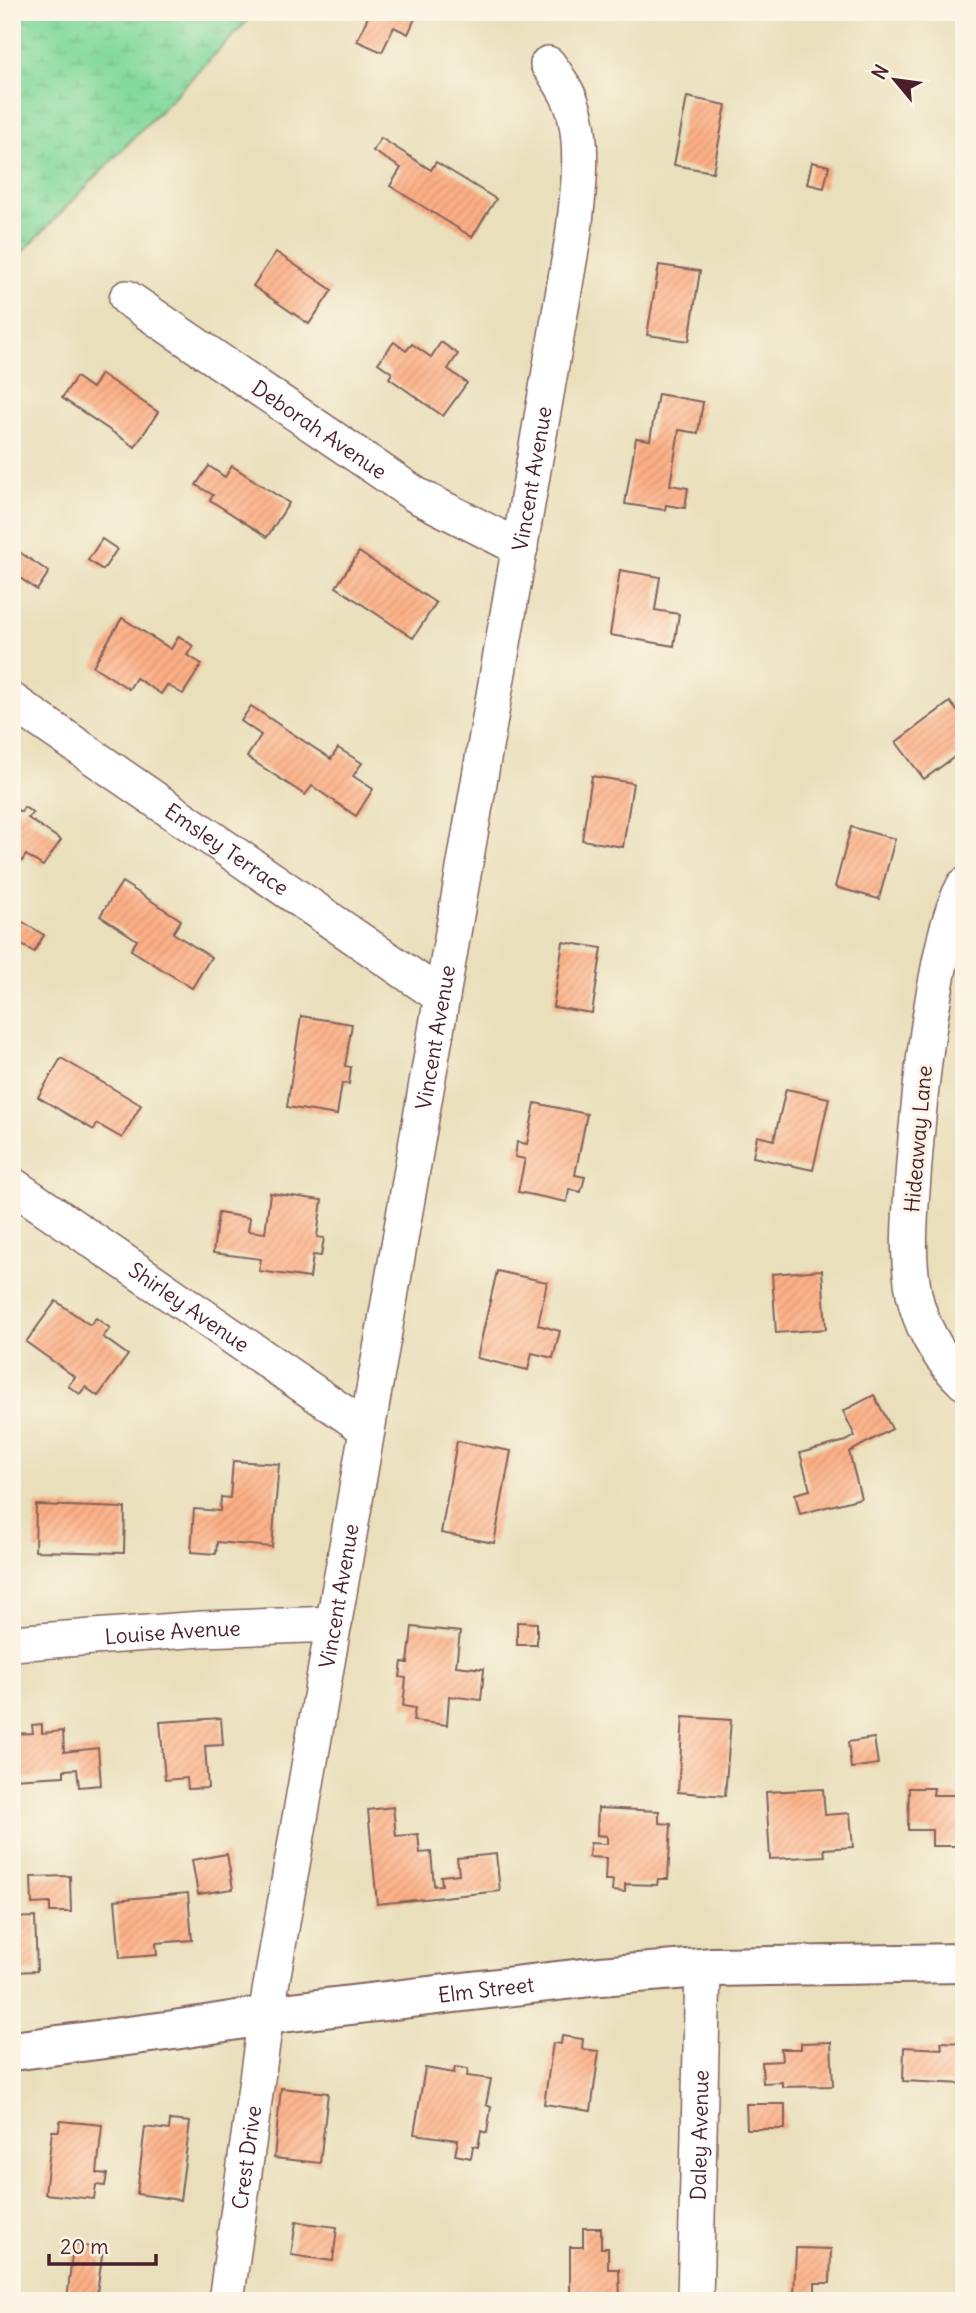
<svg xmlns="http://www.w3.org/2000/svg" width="976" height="2313" font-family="Delius,sans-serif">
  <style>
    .wetland { fill: url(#wetland-marsh); stroke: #667c64; stroke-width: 2 }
    .building { fill: url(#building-hatch) }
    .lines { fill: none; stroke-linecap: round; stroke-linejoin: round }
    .street-casing { stroke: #82625d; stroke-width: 38 }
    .secondary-casing { stroke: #82625d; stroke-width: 42 }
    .street { stroke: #fff; stroke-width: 35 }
    .secondary { stroke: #fff; stroke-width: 38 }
    .labels { text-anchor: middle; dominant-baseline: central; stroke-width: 6; stroke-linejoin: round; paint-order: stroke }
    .street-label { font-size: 21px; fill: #4a1f2b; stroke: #fcf5e5 }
  </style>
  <defs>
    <pattern id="wetland-marsh" width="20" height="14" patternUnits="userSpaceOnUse" patternTransform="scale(1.75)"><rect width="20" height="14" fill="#82d99c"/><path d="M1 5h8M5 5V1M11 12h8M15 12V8" fill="none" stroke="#72ba87"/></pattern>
    <pattern id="building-hatch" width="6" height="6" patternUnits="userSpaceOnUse" patternTransform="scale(1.75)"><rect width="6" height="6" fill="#fcaf85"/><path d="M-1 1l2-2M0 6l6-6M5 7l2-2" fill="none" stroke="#da9673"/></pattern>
  </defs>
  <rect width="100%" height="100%" fill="#fcf5e5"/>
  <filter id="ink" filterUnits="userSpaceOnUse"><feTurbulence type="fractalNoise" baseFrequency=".0143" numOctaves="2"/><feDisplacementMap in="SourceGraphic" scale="14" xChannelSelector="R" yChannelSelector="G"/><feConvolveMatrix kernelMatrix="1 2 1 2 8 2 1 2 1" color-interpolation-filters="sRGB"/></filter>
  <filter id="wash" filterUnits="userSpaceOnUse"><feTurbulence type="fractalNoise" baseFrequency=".00686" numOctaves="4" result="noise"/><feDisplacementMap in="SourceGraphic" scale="28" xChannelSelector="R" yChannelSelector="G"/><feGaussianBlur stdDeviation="1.57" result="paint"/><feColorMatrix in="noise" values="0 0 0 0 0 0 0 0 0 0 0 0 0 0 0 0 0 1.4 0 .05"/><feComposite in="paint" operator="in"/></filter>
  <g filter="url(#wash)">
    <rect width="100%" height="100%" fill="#e9dfbb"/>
    <polygon class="wetland" points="12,12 256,12 12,263"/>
    <g id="blocks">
      <g class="building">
        <polygon points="370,12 418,12 408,34 394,27 382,52 357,41"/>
        <polygon points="687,97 726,105 713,172 674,165"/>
        <polygon points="381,138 431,170 436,162 496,199 472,237 390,186 401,168 373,151"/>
        <polygon points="812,162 829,166 824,188 807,184"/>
        <polygon points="276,252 332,290 309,324 253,286"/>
        <polygon points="659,265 700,271 689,341 647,335"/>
        <polygon points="394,342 406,351 412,344 431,357 441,342 458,354 448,369 467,383 443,416 389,378 392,373 378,363"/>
        <polygon points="101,374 158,412 135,447 62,398 76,377 92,388"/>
        <polygon points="658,394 703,402 698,433 679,430 670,485 688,488 685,508 666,505 665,510 625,504 636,438 650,440"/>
        <polygon points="209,466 225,477 232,466 289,503 267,537 210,500 213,495 196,485"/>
        <polygon points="102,539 117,549 103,570 88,560"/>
        <polygon points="12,547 49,572 37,590 20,578 12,590"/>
        <polygon points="359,552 436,603 413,638 336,587"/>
        <polygon points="620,570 660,577 655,610 679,614 674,646 610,635"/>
        <polygon points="122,618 171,649 179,636 193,646 187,655 202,664 183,694 167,685 161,694 136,678 129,689 93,666"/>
        <polygon points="950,702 964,720 964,750 924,779 896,742"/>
        <polygon points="251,706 331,759 338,748 362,763 353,776 373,789 356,816 312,786 305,795 247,757 261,735 241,721"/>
        <polygon points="592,776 633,783 623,847 582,840"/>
        <polygon points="12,806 21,812 24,807 33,813 28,818 61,840 43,866 26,855 22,861 12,854"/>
        <polygon points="851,827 895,839 879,899 835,887"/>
        <polygon points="122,882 181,920 173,933 211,957 192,988 131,950 137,940 100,916"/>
        <polygon points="15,917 44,935 34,952 12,939 12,921"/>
        <polygon points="563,942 602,948 592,1013 553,1007"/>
        <polygon points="301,1016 352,1024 345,1066 351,1067 349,1084 342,1083 337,1115 287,1107"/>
        <polygon points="61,1058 141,1105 122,1138 97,1124 94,1130 38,1097"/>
        <polygon points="786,1089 829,1098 813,1170 753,1157 757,1136 774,1140"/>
        <polygon points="535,1103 587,1114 575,1175 585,1177 581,1192 569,1189 567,1202 518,1192 525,1159 515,1157 517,1142 527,1144"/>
        <polygon points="270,1193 322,1200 317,1237 324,1238 321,1256 313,1255 310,1278 259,1271 261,1259 213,1253 218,1213 250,1218 248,1231 265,1233"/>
        <polygon points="822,1270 826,1329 776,1333 772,1274"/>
        <polygon points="497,1271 547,1282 538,1325 560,1331 553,1358 532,1353 528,1370 477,1358"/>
        <polygon points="56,1301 90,1325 96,1318 110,1328 103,1337 128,1355 98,1396 85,1387 80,1394 68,1386 75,1377 26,1342"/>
        <polygon points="874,1395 892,1429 849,1452 861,1498 800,1514 795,1494 810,1490 800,1453 846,1441 855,1436 843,1411"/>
        <polygon points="457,1441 511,1451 494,1543 441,1533"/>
        <polygon points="233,1461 279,1464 272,1547 217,1542 216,1554 191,1552 194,1509 220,1511 221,1497 230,1498"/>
        <polygon points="36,1505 125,1508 124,1553 35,1551"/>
        <polygon points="517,1622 537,1623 537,1645 517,1645"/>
        <polygon points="412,1627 460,1632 456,1666 484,1669 481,1700 449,1696 447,1725 413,1721 415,1708 403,1706 406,1678 400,1677 402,1662 408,1663"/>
        <polygon points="683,1717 731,1720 725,1796 678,1792"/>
        <polygon points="221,1718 223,1745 205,1746 208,1788 188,1789 187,1778 165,1780 160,1722"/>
        <polygon points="42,1724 42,1733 63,1731 64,1752 98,1748 101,1785 79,1787 77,1769 64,1770 64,1776 12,1779 12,1734 33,1733 32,1725"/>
        <polygon points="874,1738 878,1764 851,1768 848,1742"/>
        <polygon points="909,1788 934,1788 933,1795 964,1795 964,1846 932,1846 932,1830 908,1830"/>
        <polygon points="823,1789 825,1815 850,1813 853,1847 824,1849 825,1856 770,1859 766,1792"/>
        <polygon points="393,1807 396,1836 418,1834 420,1853 431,1852 434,1886 442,1885 441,1876 459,1874 457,1858 496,1854 500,1891 377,1904 368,1810"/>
        <polygon points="598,1808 659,1811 659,1823 671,1824 668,1879 658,1879 657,1885 625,1884 625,1892 612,1891 613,1880 605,1880 606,1858 589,1857 590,1843 607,1844 607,1836 597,1835"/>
        <polygon points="227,1854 233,1889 198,1894 192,1860"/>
        <polygon points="70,1876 71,1912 50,1912 50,1903 32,1904 31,1877"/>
        <polygon points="188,1893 192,1940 156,1943 157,1955 120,1958 115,1900"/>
        <polygon points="35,1917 37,1971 12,1972 12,1918"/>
        <polygon points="562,2036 583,2039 582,2049 599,2051 591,2111 544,2104 553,2043 561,2044"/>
        <polygon points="831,2042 833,2086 782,2087 782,2082 763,2083 762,2062 782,2061 781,2049 801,2049 801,2043"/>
        <polygon points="941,2042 964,2043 964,2084 903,2081 904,2047 942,2049"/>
        <polygon points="455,2067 468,2069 467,2076 491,2079 486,2105 491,2107 487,2133 481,2131 478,2147 473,2146 471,2158 455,2155 458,2140 414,2134 425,2068 454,2073"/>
        <polygon points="281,2088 328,2093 320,2163 274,2158"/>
        <polygon points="746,2104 785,2104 785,2129 747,2129"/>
        <polygon points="170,2120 190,2122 180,2200 137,2194 145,2127 169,2130"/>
        <polygon points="60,2121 102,2125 97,2173 107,2174 105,2186 96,2185 94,2199 45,2194 52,2131 59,2131"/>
        <polygon points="296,2222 337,2227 333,2261 291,2255"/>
        <polygon points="583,2228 601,2228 601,2248 608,2248 608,2269 619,2269 620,2300 570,2300 570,2247 583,2247"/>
        <polygon points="73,2245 103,2248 96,2301 67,2301"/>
        <polygon points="796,2248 831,2249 830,2283 815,2283 815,2295 828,2295 828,2301 782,2301 782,2296 794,2296"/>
      </g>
    </g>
  </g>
  <g filter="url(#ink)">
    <use href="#blocks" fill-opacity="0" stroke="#82625d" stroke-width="2"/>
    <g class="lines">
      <g class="street-casing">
        <g id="street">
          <path id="s1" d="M 127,298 L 416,495 L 520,548"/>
          <path id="s2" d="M 12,701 L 442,997"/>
          <path d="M 964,886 C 949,914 943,947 937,978 C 925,1039 919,1100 914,1163 C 911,1209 904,1260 917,1306 C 926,1336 941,1360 964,1382"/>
          <path id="s3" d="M 12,1185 L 367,1429"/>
          <path id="s4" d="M 12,1643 L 202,1629 L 334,1624"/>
          <path id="s5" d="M 226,2301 L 266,2015 L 573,238 C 578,197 586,141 571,102 C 565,88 557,76 548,64"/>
          <path id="s6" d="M 695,2301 L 703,1968"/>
        </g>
      </g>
      <g class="secondary-casing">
        <g id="secondary">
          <path id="s7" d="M 12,2051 L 174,2030 L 282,2013 L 600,1976 L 713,1967 L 964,1963"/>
        </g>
      </g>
      <use href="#street" class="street"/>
      <use href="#secondary" class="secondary"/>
    </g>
  </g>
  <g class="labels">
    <g class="street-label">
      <text stroke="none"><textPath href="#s1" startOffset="233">Deborah Avenue</textPath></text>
      <text stroke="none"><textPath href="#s5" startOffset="1848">Vincent Avenue</textPath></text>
      <text stroke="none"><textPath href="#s2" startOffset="261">Emsley Terrace</textPath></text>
      <text stroke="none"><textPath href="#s5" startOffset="1281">Vincent Avenue</textPath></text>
      <text transform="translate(918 1139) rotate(-85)">Hideaway Lane</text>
      <text stroke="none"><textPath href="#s3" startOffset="215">Shirley Avenue</textPath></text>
      <text stroke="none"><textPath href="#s5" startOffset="714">Vincent Avenue</textPath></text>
      <text stroke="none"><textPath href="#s4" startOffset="161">Louise Avenue</textPath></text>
      <text stroke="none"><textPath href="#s7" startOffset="478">Elm Street</textPath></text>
      <text stroke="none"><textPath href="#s6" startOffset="166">Daley Avenue</textPath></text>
      <text stroke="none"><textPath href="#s5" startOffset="145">Crest Drive</textPath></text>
    </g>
  </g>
  <rect width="976" height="2313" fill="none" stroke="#fcf5e5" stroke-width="42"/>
  <g transform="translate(895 80) rotate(299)" stroke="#fcf5e5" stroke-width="5" paint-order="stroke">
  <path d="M0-5L12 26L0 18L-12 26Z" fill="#4a1f2b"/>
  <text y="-10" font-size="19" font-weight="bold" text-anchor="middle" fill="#4a1f2b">N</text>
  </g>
  <path d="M49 2254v10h107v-10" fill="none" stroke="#4a1f2b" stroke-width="3.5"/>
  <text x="60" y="2254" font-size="21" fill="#4a1f2b" stroke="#fcf5e5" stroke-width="5" paint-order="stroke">20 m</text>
</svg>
